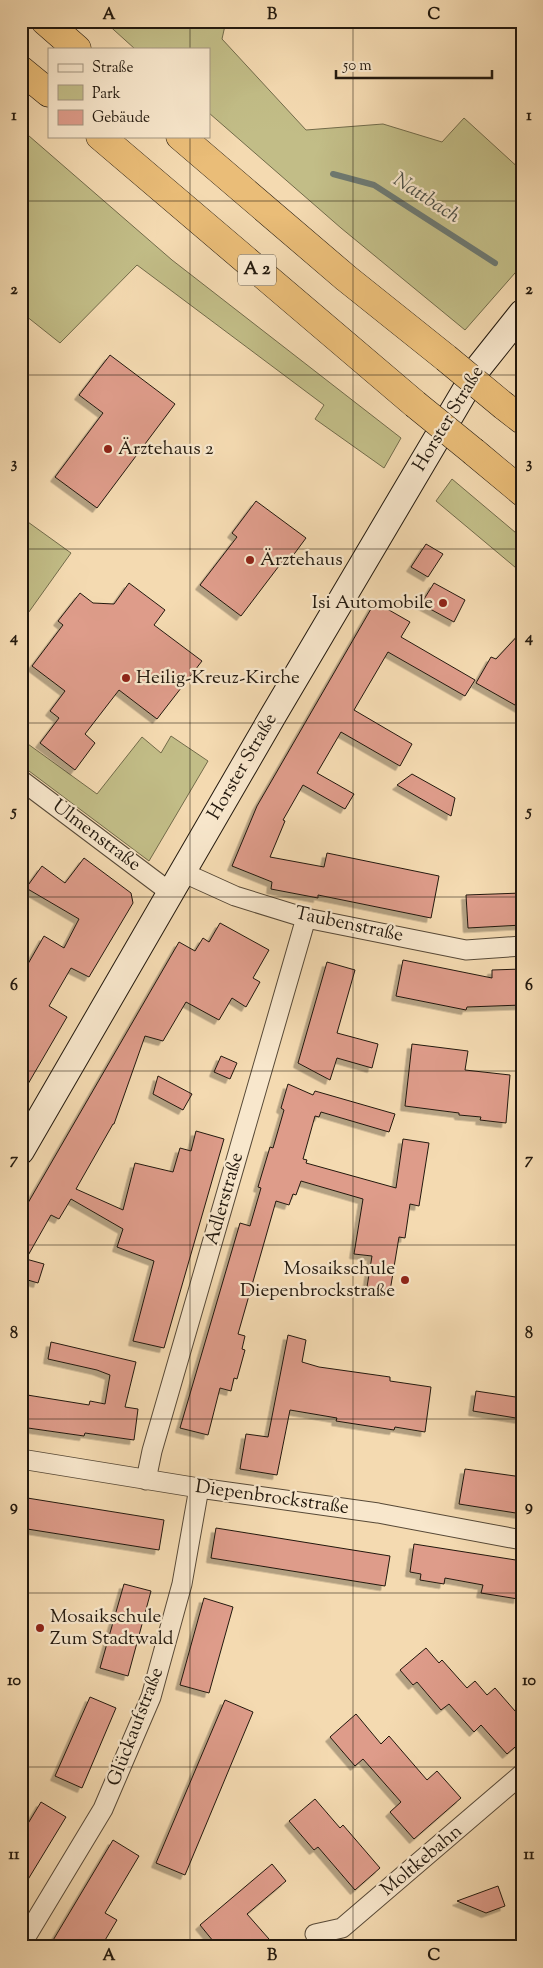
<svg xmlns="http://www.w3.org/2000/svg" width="543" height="1968" viewBox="0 0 543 1968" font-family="'Sorts Mill Goudy',serif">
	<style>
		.green { fill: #c2bd87; stroke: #726b4a }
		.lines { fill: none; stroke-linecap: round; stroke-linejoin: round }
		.stream { stroke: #6d7972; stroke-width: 6 }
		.building { fill: #de9c8a; stroke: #23190e; filter: url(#shadow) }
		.street-casing { stroke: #574937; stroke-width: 21 }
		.secondary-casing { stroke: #23190e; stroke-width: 28 }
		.highway-casing { stroke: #23190e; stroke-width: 29 }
		.street { stroke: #f8e7cc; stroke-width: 19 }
		.secondary { stroke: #f8e7cc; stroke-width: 26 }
		.highway { stroke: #eabd78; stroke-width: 28 }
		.highway-bridge-casing { stroke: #23190e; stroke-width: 29; stroke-linecap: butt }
		.highway-bridge { stroke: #eabd78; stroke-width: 28 }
		.grid { fill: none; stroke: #23190e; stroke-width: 1; stroke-opacity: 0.55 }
		.poi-dot { fill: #8f2418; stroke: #f8e7cc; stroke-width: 2 }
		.labels { text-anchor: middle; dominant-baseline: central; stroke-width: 4.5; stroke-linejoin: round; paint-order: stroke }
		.shield { fill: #f8e7cc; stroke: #635747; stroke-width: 1 }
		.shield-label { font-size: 18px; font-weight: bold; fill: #23190e }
		.street-label { font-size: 19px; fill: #23190e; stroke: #f8e7cc }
		.poi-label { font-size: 19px; fill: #23190e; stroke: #f8e7cc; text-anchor: start }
		.water-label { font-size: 20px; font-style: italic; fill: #4e5148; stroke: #f8e7cc }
		.neatline { fill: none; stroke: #23190e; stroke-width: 2 }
		.grid-label { font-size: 16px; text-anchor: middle; font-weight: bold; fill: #23190e }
	</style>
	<defs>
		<filter id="shadow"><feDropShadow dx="-4.5" dy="4.5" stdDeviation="0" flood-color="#0004"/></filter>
	</defs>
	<rect width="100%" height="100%" fill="#f4dab1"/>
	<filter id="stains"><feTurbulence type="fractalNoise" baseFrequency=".004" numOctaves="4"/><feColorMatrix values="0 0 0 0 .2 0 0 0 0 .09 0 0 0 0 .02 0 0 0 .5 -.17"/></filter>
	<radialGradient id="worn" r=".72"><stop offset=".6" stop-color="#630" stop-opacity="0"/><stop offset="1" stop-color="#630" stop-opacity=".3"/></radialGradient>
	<path class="green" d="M104,21H226L222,39L306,130L383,124L442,142L464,118L522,171V265L465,330L341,228L209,113V49H135Z
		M21,129L172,260L401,438L384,468L315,419L324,405L137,265L60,343L21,312Z
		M452,479L522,538V573L436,501Z
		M21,517L71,553L21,623Z
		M171,736L208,761L149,861L21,765V739L97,794L142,737L161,753Z"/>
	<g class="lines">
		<path class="stream" d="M333,174L374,185L495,263"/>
	</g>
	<path class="building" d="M110,355L175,404L97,508L55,477L103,413L79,395Z
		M256,501L306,538L289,561L285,558L241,616L200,585L237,537L232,533Z
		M426,544L443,554L428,577L411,567Z
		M129,583L165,610L154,625L202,661L157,719L119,690L85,734L95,743L75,770L40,743L59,718L50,711L65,691L32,666L63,625L58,621L80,593L93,603L114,604Z
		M434,583L465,600L454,622L421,604Z
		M375,602L410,622L401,637L475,680L465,696L388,652L354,710L412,744L400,766L341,732L317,773L354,794L345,809L303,785L283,820L285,821L270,857L324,867L327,853L439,876L431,918L318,895V898L271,889L272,882L232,866L257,806Z
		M522,631V709L476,683L491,657L496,659Z
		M412,774L455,798L451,816L397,785Z
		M84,858L131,893L133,903L89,977L71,968L49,1006L67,1017L21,1096V976L44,936L64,948L79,919L26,888L42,866L65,883Z
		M522,893V925L468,928L466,895Z
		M220,923L269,950L253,978L260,982L246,1007L232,998L219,1020L186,1002L163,1041L145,1036L114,1124H113L76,1189L123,1210L135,1163L173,1172L180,1148L191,1151L196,1131L224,1139L164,1348L133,1341L154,1261L117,1247L123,1229L71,1199L59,1219L51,1215L26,1259L44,1264L38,1283L21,1278V1215L179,942L195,951L203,938L209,942Z
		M403,960L492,978V970L522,969V1005L467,1007L466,1010L396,996Z
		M327,962L355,970L337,1033L378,1044L372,1068L337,1058L330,1080L298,1063Z
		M412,1044L468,1051L465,1070L510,1075L506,1123L480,1120L481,1117L459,1115V1113L405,1106Z
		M221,1056L237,1063L230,1079L214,1072Z
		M158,1076L192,1094L183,1110L153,1094Z
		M288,1084L313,1095L315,1091L395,1114L389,1132L321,1112L319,1117L315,1116L303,1159L307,1160L306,1163L396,1188L403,1139L429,1143L419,1206L410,1204L405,1238L399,1237L390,1291L367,1287L372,1256L354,1254L363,1199L301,1181L296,1195L293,1194L289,1205L276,1201L238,1334L245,1336L242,1349L245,1350L237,1379L234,1378L231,1391L220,1388L208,1435L180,1428L240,1223L250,1226L261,1188L258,1187L270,1147L273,1148L284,1110L281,1108Z
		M288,1335L306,1340L302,1362L319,1367L390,1377V1381L431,1387L425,1432L395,1427L394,1430L336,1421L337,1418L290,1410L277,1475L240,1469L246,1434L268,1437Z
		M51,1342L136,1362L125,1407L138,1409L134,1440L85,1433L84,1436L21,1427V1394L89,1405L90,1401L105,1404L110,1375L97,1370L48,1359Z
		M476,1391L522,1398V1419L473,1411Z
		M465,1469L522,1477V1514L459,1504Z
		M21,1497L164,1520L159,1550L21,1528Z
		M216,1528L390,1556L385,1586L211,1558Z
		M414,1544L522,1561L518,1599L481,1593L483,1585L445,1578L444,1584L420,1580L421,1574L410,1572Z
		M124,1584L151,1591L128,1676L100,1668Z
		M204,1598L233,1607L209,1693L180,1685Z
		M426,1648L439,1663L442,1660L467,1688L475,1681L487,1695L495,1688L522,1719V1741L507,1754L481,1725L474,1732L449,1704L441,1710L417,1682L413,1685L400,1670Z
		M90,1697L116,1708L82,1788L55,1776Z
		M225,1700L253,1712L185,1875L156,1863Z
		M356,1714L381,1744L389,1736L427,1780L437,1771L461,1798L414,1839L390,1812L401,1802L363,1759L355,1766L330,1737Z
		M315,1799L340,1828L343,1825L380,1868L355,1890L318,1847L314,1850L289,1821Z
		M41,1802L66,1817L21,1891V1835Z
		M113,1840L139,1856L105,1913L117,1920L101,1947H49Z
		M272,1864L286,1881L247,1914L276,1947H218L200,1925Z
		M498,1886L505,1906L486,1913L457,1901Z"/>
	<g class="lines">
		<defs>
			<path id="street" d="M21,780L171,893
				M182,872L235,896L306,918L466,950L522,946
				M21,1459L199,1488L378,1513L522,1540
				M146,1480L152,1451L306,918
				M315,1934L342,1928L522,1774
				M21,1945L103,1809L151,1697L182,1584L199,1488"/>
			<path id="secondary" d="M21,1151L274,714L479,367L522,313"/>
			<path id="highway" d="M45,21L77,49
				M21,70L49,93
				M100,136L415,404
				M180,136L346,278L446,358
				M504,406L522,420
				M474,452L522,492"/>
		</defs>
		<use href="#street" class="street-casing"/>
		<use href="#secondary" class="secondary-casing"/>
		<use href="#highway" class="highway-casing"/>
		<use href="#street" class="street"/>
		<use href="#secondary" class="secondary"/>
		<use href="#highway" class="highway"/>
		<defs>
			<path id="highway-bridge" d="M446,358L504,406
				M415,404L474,452"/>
		</defs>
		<use href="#highway-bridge" class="highway-bridge-casing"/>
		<use href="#highway-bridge" class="highway-bridge"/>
	</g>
	<path class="grid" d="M190,21V49M353,21V1947M190,136V1947M21,201H522M21,375H522M21,549H522M21,723H522M21,897H522M21,1071H522M21,1245H522M21,1419H522M21,1593H522M21,1767H522"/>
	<g class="poi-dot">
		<circle cx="108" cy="449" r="5"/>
		<circle cx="250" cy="560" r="5"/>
		<circle cx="443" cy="603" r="5"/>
		<circle cx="126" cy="678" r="5"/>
		<circle cx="405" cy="1280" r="5"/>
		<circle cx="40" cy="1628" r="5"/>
	</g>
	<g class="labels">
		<rect class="shield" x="238" y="254.5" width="38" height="31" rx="4"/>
		<g class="shield-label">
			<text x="257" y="270">A 2</text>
		</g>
		<g class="street-label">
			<text transform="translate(449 419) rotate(-59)">Horster Straße</text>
			<text transform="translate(243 767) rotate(-60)">Horster Straße</text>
			<text transform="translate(96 836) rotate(37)">Ulmenstraße</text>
			<text transform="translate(349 925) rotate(12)">Taubenstraße</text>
			<text transform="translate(225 1199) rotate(-74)">Adlerstraße</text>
			<text transform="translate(272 1498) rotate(8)">Diepenbrockstraße</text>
			<text transform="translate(136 1727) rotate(-69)">Glückaufstraße</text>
			<text transform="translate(422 1861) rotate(-40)">Moltkebahn</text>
		</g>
		<g class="poi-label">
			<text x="118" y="449">Ärztehaus 2</text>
			<text x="260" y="560">Ärztehaus</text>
			<text x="433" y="603" text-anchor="end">Isi Automobile</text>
			<text x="136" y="678">Heilig-Kreuz-Kirche</text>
			<text x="395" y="1269" text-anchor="end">Mosaikschule<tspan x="395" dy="22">Diepenbrockstraße</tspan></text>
			<text x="50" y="1617">Mosaikschule<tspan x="50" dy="22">Zum Stadtwald</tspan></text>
		</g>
		<g class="water-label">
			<text transform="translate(426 199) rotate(33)">Nattbach</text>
		</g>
	</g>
	<rect width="543" height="1968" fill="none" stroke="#f4dab1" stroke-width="55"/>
	<rect x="48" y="48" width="162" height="90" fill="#f8e7cc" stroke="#a39580"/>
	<rect x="58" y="64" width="25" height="8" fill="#f8e7cc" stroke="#a39580"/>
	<text x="92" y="72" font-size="15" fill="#23190e">Straße</text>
	<rect x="58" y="85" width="25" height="15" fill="#c2bd87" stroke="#a39580"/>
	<text x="92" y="98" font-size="15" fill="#23190e">Park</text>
	<rect x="58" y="110" width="25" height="15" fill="#de9c8a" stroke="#a39580"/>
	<text x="92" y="122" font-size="15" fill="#23190e">Gebäude</text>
	<path d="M336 70v8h156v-8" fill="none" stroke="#23190e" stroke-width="2.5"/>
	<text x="343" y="70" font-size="15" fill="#23190e" stroke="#f8e7cc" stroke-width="4" paint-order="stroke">50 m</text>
	<rect x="28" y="28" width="488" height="1912" class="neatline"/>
	<g class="grid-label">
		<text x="109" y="19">A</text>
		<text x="272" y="19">B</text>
		<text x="434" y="19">C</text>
		<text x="14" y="120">1</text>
		<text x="529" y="120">1</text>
		<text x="14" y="294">2</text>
		<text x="529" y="294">2</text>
		<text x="14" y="468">3</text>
		<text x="529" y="468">3</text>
		<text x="14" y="642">4</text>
		<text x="529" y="642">4</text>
		<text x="14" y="816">5</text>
		<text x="529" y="816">5</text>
		<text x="14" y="990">6</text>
		<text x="529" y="990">6</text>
		<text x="14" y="1164">7</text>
		<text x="529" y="1164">7</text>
		<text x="14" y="1338">8</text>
		<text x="529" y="1338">8</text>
		<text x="14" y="1511">9</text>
		<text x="529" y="1511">9</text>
		<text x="14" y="1685">10</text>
		<text x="529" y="1685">10</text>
		<text x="14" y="1859">11</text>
		<text x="529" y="1859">11</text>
		<text x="109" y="1960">A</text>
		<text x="272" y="1960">B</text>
		<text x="434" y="1960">C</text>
	</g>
	<rect width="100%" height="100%" filter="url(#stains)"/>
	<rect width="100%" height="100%" fill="url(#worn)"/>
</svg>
